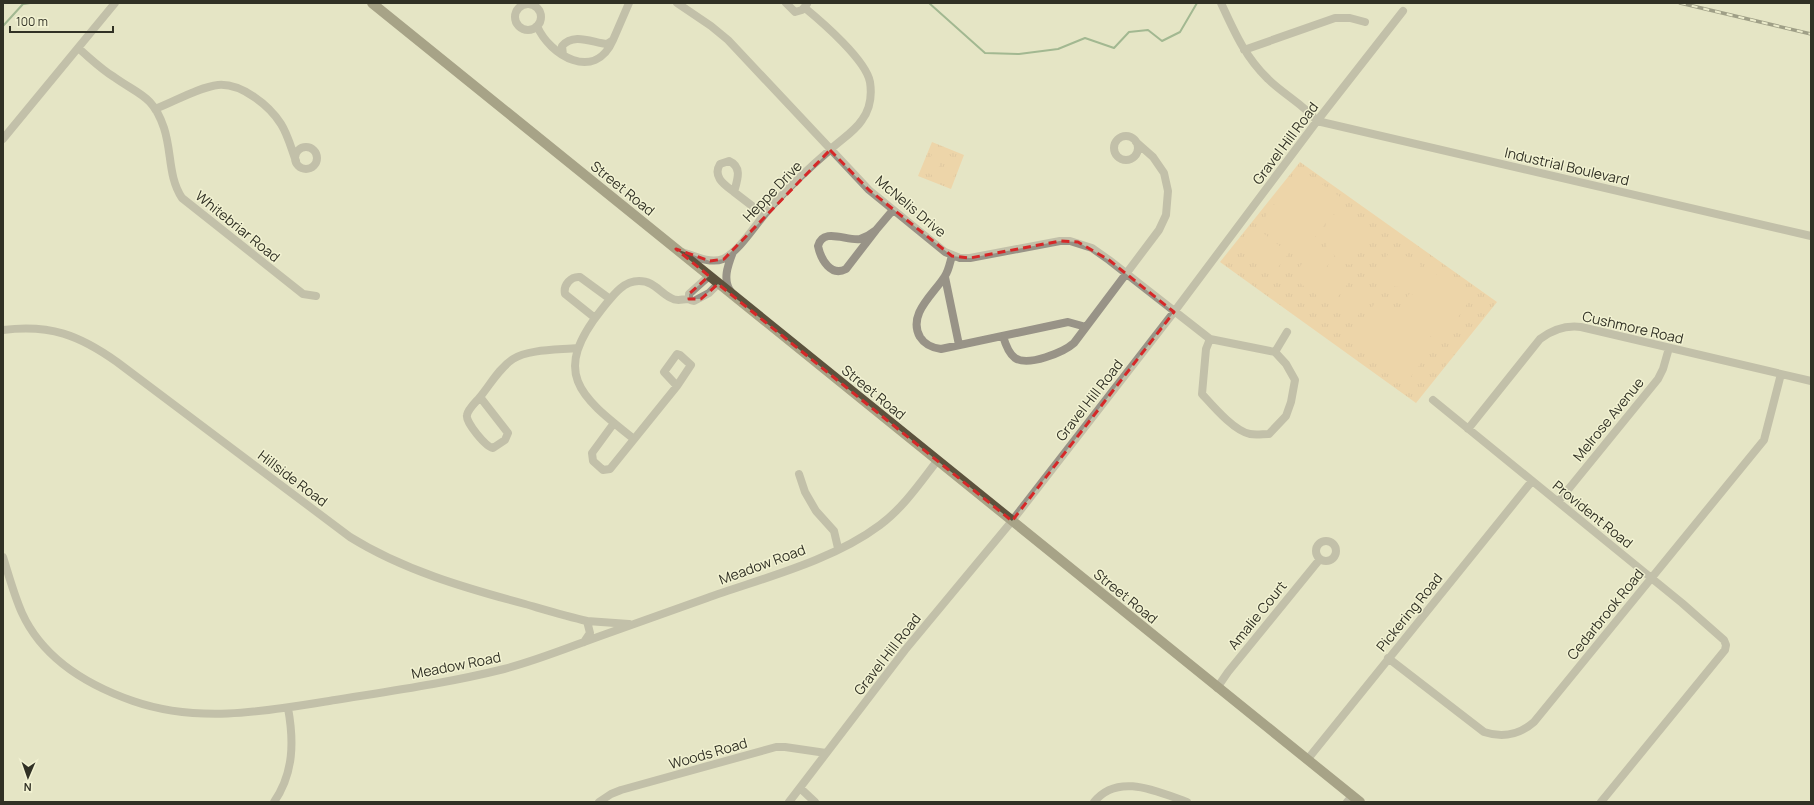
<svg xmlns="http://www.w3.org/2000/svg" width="1814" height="805" viewBox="0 0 1814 805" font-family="Manrope,sans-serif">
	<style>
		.grass { fill: url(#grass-tufts) }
		.pitch { fill: #f7c088 }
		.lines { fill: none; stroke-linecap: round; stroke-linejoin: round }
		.stream { stroke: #508053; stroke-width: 2 }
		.minor { stroke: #989387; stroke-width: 8 }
		.primary { stroke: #5c523d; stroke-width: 10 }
		.rail-casing { stroke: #4b4b3c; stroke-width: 3.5 }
		.rail { stroke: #f2f2d2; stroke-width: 2; stroke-dasharray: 6; stroke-linecap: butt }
		.marked { fill: none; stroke: #d62828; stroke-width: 3; stroke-dasharray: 8 5; stroke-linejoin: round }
		.labels { text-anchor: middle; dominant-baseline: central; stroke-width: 3; stroke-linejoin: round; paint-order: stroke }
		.street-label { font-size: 14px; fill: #313125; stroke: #f2f2d2 }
	</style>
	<defs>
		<pattern id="grass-tufts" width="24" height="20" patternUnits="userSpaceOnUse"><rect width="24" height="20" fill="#f7c088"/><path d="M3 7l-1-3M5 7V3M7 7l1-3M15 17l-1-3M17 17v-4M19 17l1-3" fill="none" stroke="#d4a575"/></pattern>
	</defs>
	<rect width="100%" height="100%" fill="#e5e5c5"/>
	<path class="grass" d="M932,142L964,155L951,189L918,176Z
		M1300,162L1497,302L1416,403L1220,262Z"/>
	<path class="pitch" d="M934,149L944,154L935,176L925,172Z
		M950,156L960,160L951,182L941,178Z
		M1300,169L1343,199L1329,219L1342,208L1373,233L1350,265L1340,262L1326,246L1325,227L1328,220L1300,257L1258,227Z
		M1259,230L1289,253L1276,270L1246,248Z
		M1314,248L1331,261L1309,290L1292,277Z
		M1393,248L1421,265C1419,268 1419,274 1417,277C1407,295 1384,285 1372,275Z
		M1336,264L1353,277L1331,306L1314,293Z
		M1427,268L1471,298L1457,319L1413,289Z
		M1358,281L1375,294L1352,323L1335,310Z
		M1410,293L1454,322L1440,343L1396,313Z
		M1376,302L1435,344L1407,382L1348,340Z"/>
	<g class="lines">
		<path class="stream" d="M929,3L985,53L1019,54L1058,49L1085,38L1114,48L1129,32L1148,30L1162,41L1180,32L1197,3
			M3,26L23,4L30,3"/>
		<path class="minor" d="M677,3L711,26L728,40L869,190L945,252L960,258H970L1060,241H1070L1092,248L1109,260L1210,339L1275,352L1286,364L1295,380L1291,402L1286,416L1269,434C1263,434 1256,435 1250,434C1234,431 1213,406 1202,394L1206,349L1210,339
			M786,3L795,12L802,10L807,4
			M1221,3C1234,31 1245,57 1268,79C1283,94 1303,104 1317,121L1811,236
			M515 17a13 13 0 1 1 26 0a13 13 0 1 1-26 0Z
			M537,26C550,56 595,82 613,40
			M78,48C90,58 101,69 114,77C139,95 153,95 164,128C172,152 168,177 182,198L303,294L316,296
			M1244,50L1335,18H1350L1365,22
			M563,55L562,46C574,32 593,43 607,44L613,40L629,3
			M155,109C174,102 199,87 218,85C241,83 269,105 281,124C288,135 291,148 296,161
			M1114 148a12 12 0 1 1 24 0a12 12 0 1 1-24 0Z
			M3,139L115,3
			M295 158a11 11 0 1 1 22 0a11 11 0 1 1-22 0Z
			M729,161C743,167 737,181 734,192C725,185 712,177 720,164Z
			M734,192L764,215
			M876,230L846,269C831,277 821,260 818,246C823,227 846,241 860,239C866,237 871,234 876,230Z
			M876,230L893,210
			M682,252C694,256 710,264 723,259C740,251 757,222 770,208C789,187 810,167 831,149C842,139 855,131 862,120C870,109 872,95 870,82C866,60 822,22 805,8
			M952,256C950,262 949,270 945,276C934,294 907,314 920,337C925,345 933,348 941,349L1068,322L1086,327
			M945,277L959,345
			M731,292C722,280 728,265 733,252
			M689,299V294L709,276
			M595,318L565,294C563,285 571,276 580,277L610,299
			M3,330C50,324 79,335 117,362L350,537C403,570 465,588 525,604C546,610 566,616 587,621
			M1003,336C1005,343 1008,353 1015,358C1028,367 1064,352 1074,343L1159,230L1166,215L1168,191L1164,173L1153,157L1136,142
			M1275,352L1287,332
			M677,354L680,355L691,365L677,386L664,372Z
			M480,397L508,433L505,440L493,448C486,447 465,422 467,415C468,409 476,402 480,397Z
			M480,397C490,385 499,368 513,359C528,349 559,350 578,348
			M1433,400L1682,603L1724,640L1726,645L1725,650L1601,802
			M614,423L592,453L593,461L603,470L610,469L677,386
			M1468,429L1540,339C1552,330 1566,325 1581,327L1811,381
			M634,439C580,396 550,374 602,309C612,297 622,281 639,281C654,281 659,292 671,298C677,302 682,299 688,299C690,300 692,301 694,301L709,293L718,284
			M799,474L805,492L816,511L834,531L838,548
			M1558,502L1658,379L1663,369L1669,348
			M1316 551a10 10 0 1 1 20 0a10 10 0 1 1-20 0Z
			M3,557C9,576 14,595 22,613C43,659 87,685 133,701C199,724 267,711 335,700C391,691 448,683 504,669C539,660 572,646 606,634C639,622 673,610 707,598C763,578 832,561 880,525C903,508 920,483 937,461
			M584,642L590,633L587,621L629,624
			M1388,658L1484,732C1502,738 1519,735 1534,722L1764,440L1781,374
			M1217,688L1228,672L1320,559
			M1307,760L1532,481
			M800,788L815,802
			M274,802C294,773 294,741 288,708
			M599,802L611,794L621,790L776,747H785L826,753
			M789,802L905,650L1012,521L1174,312L1317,121L1403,11
			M1094,802C1118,772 1158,792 1187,802
			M1347,802L1352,796"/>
		<path class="primary" d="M372,3L1360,802"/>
		<defs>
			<path id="rail" d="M1680,3L1811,34"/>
		</defs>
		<use href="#rail" class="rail-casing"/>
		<use href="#rail" class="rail"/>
	</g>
	<path d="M0 0H1814V805H0ZM830,150L869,190L952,256L970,258L1060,241L1078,242L1109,260L1174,312L1012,521L718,284L701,299H689V294L709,276L676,249L710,261L724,259Z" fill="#e5e5c5" fill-opacity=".55" fill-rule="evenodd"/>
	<path class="marked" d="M830,150L869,190L952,256L970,258L1060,241L1078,242L1109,260L1174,312L1012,521L718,284L701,299H689V294L709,276L676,249L710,261L724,259Z"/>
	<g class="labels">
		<g class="street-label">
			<text transform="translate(1285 143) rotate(-53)">Gravel Hill Road</text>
			<text transform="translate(1567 166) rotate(13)">Industrial Boulevard</text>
			<text transform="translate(623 188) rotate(39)">Street Road</text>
			<text transform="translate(772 191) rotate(-46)">Heppe Drive</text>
			<text transform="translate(911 206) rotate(40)">McNelis Drive</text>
			<text transform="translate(238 226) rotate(39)">Whitebriar Road</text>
			<text transform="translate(1633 327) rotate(13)">Cushmore Road</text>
			<text transform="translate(874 392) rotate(39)">Street Road</text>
			<text transform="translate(1089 400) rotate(-52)">Gravel Hill Road</text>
			<text transform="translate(1608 419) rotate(-51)">Melrose Avenue</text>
			<text transform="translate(293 478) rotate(37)">Hillside Road</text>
			<text transform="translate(1593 514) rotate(39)">Provident Road</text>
			<text transform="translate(762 564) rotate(-20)">Meadow Road</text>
			<text transform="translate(1126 596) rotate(39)">Street Road</text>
			<text transform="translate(1409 612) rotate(-51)">Pickering Road</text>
			<text transform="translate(1605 614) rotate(-51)">Cedarbrook Road</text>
			<text transform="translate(1257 615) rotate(-51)">Amalie Court</text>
			<text transform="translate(887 654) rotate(-52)">Gravel Hill Road</text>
			<text transform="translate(456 665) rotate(-11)">Meadow Road</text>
			<text transform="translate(708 753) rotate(-16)">Woods Road</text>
		</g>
	</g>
	<rect width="1814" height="805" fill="none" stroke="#313125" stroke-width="8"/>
	<g transform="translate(28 777) rotate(182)" stroke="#f2f2d2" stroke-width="3" paint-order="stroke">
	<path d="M0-3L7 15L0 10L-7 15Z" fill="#313125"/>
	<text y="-6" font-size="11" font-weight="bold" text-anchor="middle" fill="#313125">N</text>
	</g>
	<path d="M10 26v6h103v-6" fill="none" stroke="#313125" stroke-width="2"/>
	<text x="16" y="26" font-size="12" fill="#313125" stroke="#f2f2d2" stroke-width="3" paint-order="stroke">100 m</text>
</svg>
